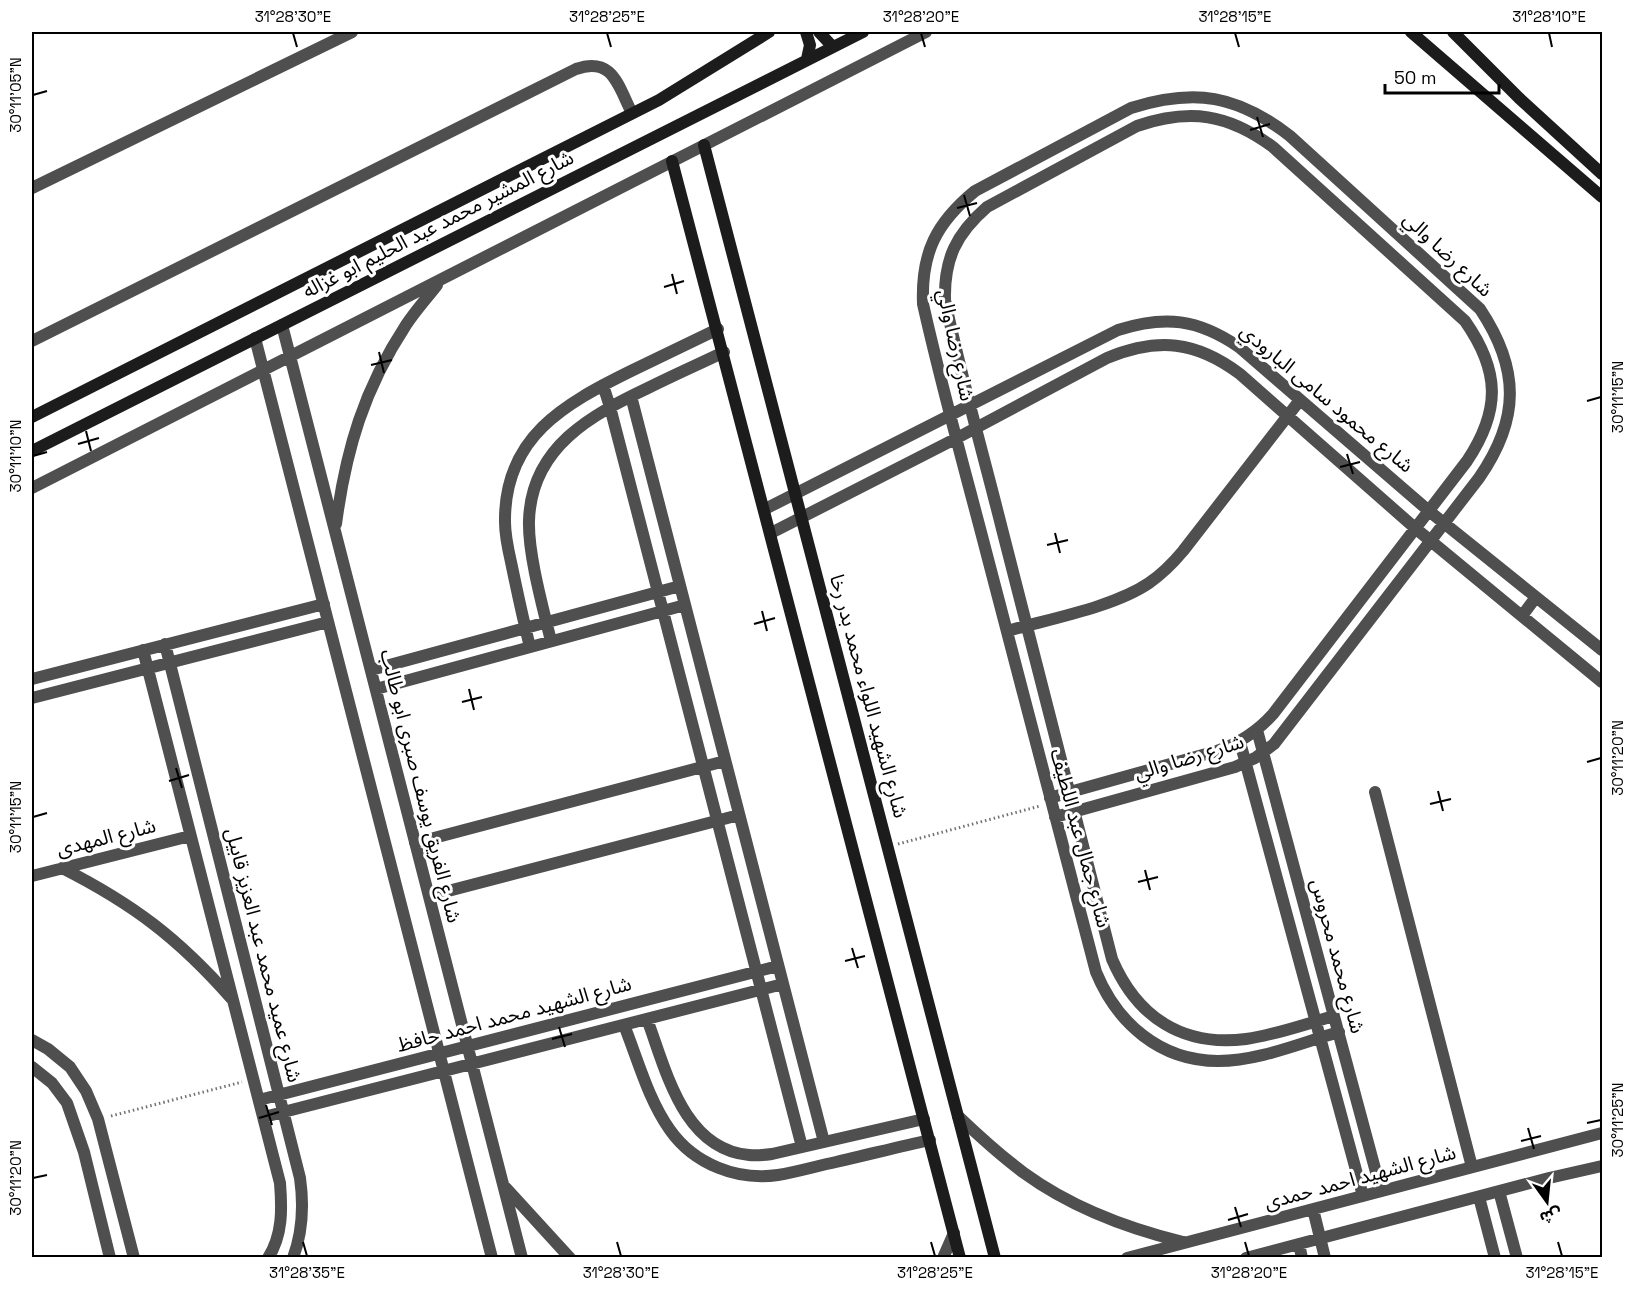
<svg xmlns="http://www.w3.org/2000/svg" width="1634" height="1289" viewBox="0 0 1634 1289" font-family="'Space Grotesk','Noto Sans Arabic',sans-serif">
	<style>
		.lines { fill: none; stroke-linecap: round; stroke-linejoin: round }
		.path { stroke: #717171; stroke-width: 3; stroke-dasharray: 1.5 3; stroke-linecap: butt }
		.street { stroke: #4f4f4f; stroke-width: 12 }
		.secondary { stroke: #1c1c1c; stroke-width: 12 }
		.ticks { fill: none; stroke: #000; stroke-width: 2 }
		.labels { text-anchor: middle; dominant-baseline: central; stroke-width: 6; stroke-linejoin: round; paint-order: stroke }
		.street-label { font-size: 20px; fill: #000; stroke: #fff }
		.neatline { fill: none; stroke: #000; stroke-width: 2 }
		.ticks-label { font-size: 15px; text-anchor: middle; fill: #000 }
	</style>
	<rect width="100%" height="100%" fill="#fff"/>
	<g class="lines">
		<path class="path" d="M898,844L1040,806
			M111,1116L242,1082"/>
		<path class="street" d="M32,188L352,32
			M282,325L522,1258
			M255,338L492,1258
			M32,341L576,69C613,56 618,86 632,113
			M603,385L610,407L802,1147
			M631,396L824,1142
			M32,488L926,32
			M765,509L1118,330C1165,315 1198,319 1239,347L1429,511L1602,650
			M336,524C346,449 364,389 406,325C415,311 427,298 437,285
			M771,533L957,438L1107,358C1158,337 1196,341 1240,374L1415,528L1602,682
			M1522,616L1536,597
			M1007,631C1049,619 1114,607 1149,583C1162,574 1173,563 1183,551L1300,400
			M551,641C543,608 528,554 529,521C531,447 591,415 650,387C674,375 699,364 724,352
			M165,644L300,1178C304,1206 303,1231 293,1258
			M530,647C523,619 517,591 511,562C508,549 505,535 505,522C504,437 564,404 631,371C660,357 689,343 718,329
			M143,650L280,1183C282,1208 283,1235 268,1258
			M371,670L680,586
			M32,679L324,604
			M376,689L685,605
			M32,698L328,622
			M1257,730L1381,1191
			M1240,742L1363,1196
			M1375,792L1472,1167
			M1050,798L1070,792L1217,751C1240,743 1257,732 1273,714L1467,461C1501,410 1500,371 1465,321L1273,147C1228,114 1190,108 1137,126L987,207C956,234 944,259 945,300C961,377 983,453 1002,529C1039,672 1075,816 1112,959C1137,1017 1182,1047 1246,1039C1275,1035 1305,1024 1334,1016
			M1055,817L1235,767L1255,758L1274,744L1479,478C1520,419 1520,369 1480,309L1290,136C1237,95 1195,88 1131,108L975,191C936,223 921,253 923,304C942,389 966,474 988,559C1024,697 1060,834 1096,972C1117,1023 1160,1061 1218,1061C1259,1061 1300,1043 1339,1032
			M415,843L725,761
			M62,868C133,904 178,938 231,998
			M32,876L190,836
			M429,896L739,815
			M647,1019C666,1070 683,1149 749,1155C756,1156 764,1155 772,1154L924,1119
			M624,1025C638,1060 648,1099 670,1130C694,1164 737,1181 778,1175C797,1172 817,1166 836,1162C867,1155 898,1147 930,1140
			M32,1040L48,1049L70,1067L86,1091L98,1119L134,1258
			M32,1067L52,1083L67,1103L84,1152L110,1258
			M259,1100L778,966
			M958,1116C979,1136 1001,1156 1024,1173C1072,1208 1126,1228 1183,1242
			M264,1117L783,984
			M506,1188L570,1258
			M1499,1191L1517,1258
			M1479,1197L1495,1258
			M1313,1209L1325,1258
			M1299,1244L1302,1258
			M943,1258L954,1233
			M1127,1258L1602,1133
			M1246,1258L1549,1178L1602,1166"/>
		<path class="secondary" d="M806,32L810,45L807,59
			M819,32L832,46
			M1411,32L1602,197
			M1453,32L1519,98L1602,174
			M704,145L995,1258
			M672,161L960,1258
			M32,417L659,100L769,32
			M32,451L863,32"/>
	</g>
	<path class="ticks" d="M293,33L297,47M607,33L611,47M921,33L925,47M1235,33L1239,47M1549,33L1552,47M33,95L47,91M1257,117L1263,137M1250,130L1270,124M964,195L970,216M957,208L977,203M672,274L677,294M664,287L684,281M379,352L384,373M371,365L392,360M1587,401L1601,397M86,431L91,451M78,444L99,438M1347,454L1353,474M33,456L47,452M1340,467L1360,462M1055,533L1060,553M1047,545L1068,540M762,611L767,631M754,624L775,618M469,689L474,710M462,702L482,697M1587,762L1601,758M176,768L182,788M169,781L189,775M1438,791L1443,811M1430,804L1451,799M33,817L47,813M1145,870L1150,890M1138,882L1158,877M852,948L858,968M845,961L865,956M559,1027L565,1047M552,1039L572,1034M266,1105L272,1125M259,1118L279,1112M1587,1123L1601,1120M1528,1128L1534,1149M1521,1141L1541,1136M33,1178L47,1175M1235,1207L1241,1227M1228,1220L1248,1214M303,1242L307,1256M617,1242L621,1256M931,1242L935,1256M1245,1242L1249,1256M1558,1242L1562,1256"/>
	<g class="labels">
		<g class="street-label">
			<text transform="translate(438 224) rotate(-27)">شارع المشير محمد عبد الحليم ابو غزاله</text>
			<text transform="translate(1448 254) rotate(43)">شارع رضا والي</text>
			<text transform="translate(956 345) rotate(78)">شارع رضا والي</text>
			<text transform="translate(1327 398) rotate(40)">شارع محمود سامى البارودي</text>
			<text transform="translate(869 696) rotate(75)">شارع الشهيد اللواء محمد بدر رخا</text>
			<text transform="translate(1189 757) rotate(-17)">شارع رضا والي</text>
			<text transform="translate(421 786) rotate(76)">شارع الفريق يوسف صبرى ابو طالب</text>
			<text transform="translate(106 837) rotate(-14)">شارع المهدى</text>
			<text transform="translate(1081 838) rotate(75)">شارع جمال عبد اللطيف</text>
			<text transform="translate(264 955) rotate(76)">شارع عميد محمد عبد العزيز قابيل</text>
			<text transform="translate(1338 956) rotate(75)">شارع محمد محروس</text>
			<text transform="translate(514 1014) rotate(-15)">شارع الشهيد محمد احمد حافظ</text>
			<text transform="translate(1360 1177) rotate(-15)">شارع الشهيد احمد حمدى</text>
		</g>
	</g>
	<rect width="1634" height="1289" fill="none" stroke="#ffffff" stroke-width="66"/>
	<g transform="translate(1547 1202) rotate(165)" stroke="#ffffff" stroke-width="4.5" paint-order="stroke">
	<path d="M0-4.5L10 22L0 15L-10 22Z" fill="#000000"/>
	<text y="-9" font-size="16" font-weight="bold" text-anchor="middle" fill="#000000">ش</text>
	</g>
	<path d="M1385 84v9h114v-9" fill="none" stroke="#000000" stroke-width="3"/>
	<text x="1394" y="84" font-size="18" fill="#000000" stroke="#ffffff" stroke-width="4.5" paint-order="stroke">50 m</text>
	<rect x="33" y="33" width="1568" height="1223" class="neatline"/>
	<g class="ticks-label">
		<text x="293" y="22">31°28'30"E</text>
		<text x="607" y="22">31°28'25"E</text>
		<text x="921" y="22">31°28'20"E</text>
		<text x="1235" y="22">31°28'15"E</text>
		<text x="1549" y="22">31°28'10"E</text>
		<text transform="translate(16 95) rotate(-90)" y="5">30°11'05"N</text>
		<text transform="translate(1618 397) rotate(-90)" y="5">30°11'15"N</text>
		<text transform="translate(16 456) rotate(-90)" y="5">30°11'10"N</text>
		<text transform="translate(1618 758) rotate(-90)" y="5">30°11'20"N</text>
		<text transform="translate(16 817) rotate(-90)" y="5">30°11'15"N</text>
		<text transform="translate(1618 1120) rotate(-90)" y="5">30°11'25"N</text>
		<text transform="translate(16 1178) rotate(-90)" y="5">30°11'20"N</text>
		<text x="307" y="1278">31°28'35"E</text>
		<text x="621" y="1278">31°28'30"E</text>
		<text x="935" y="1278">31°28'25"E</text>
		<text x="1249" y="1278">31°28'20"E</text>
		<text x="1562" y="1278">31°28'15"E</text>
	</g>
</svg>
